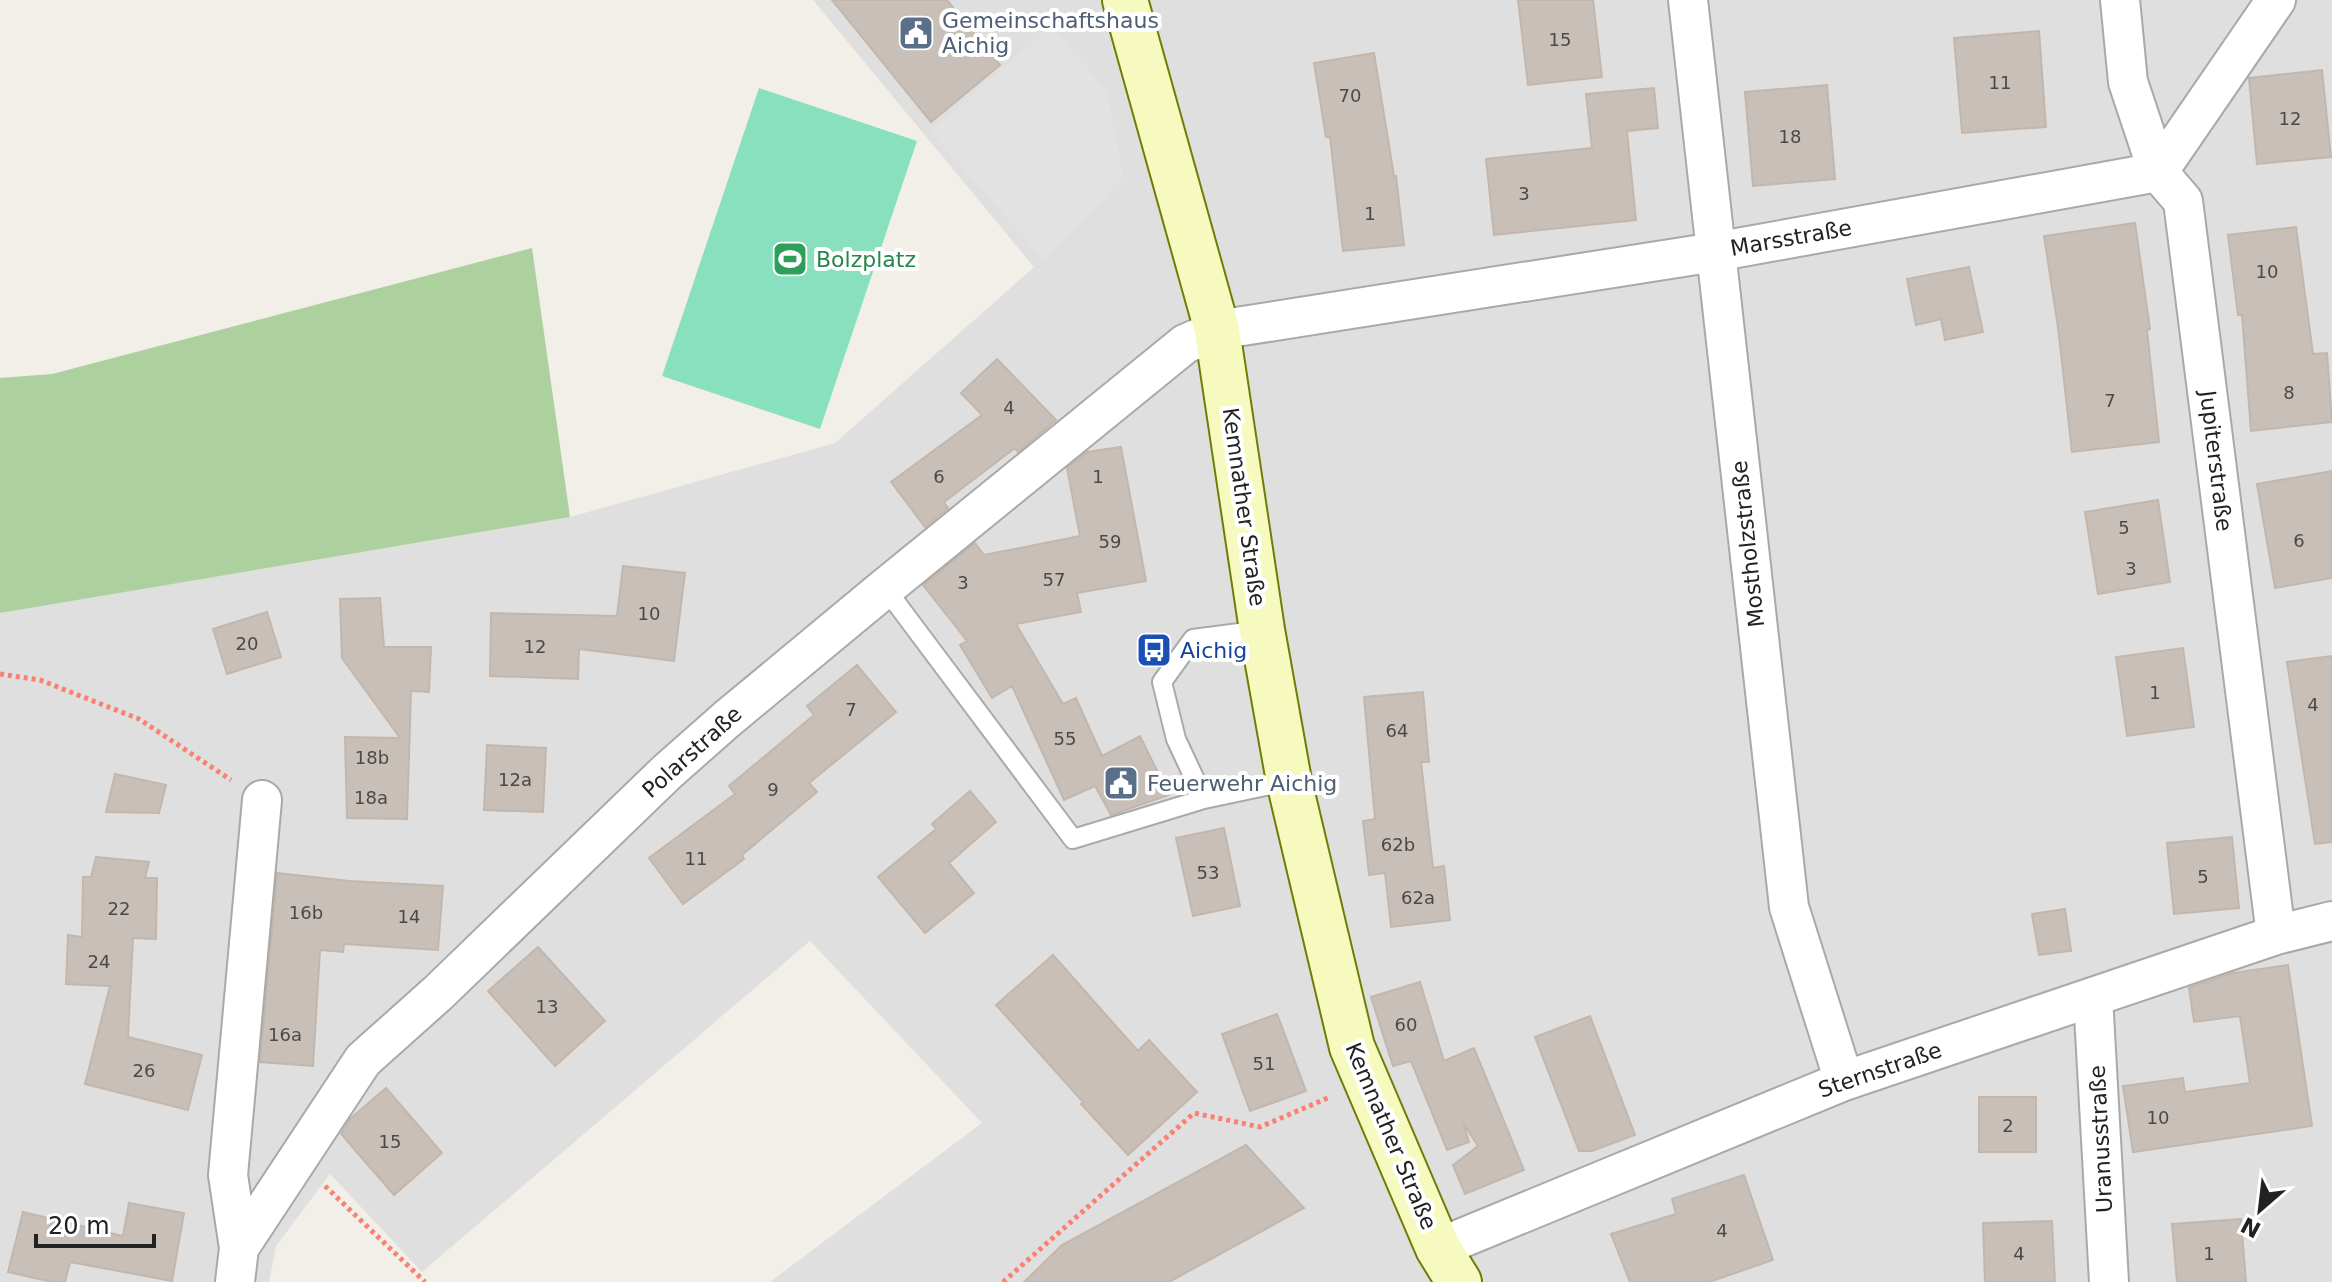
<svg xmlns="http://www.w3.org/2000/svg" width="2332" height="1282" viewBox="0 0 2332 1282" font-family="'DejaVu Sans',sans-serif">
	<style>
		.residential { fill: #e0dfdf }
		.forest { fill: #add19e }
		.pitch { fill: #88e0be }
		.parking { fill: #e2e2e2 }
		.building { fill: #c7bfb8; stroke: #c4b6ab; stroke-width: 2 }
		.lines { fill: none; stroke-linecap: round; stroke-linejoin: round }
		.lane-casing { stroke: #a9a9a9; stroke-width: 22 }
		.street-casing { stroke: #a9a9a9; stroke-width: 42 }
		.secondary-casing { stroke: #707d05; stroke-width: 48 }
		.path { stroke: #fa8072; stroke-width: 5; stroke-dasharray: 4 4; stroke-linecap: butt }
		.lane { stroke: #fff; stroke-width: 18 }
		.street { stroke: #fff; stroke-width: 38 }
		.secondary { stroke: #f7fabf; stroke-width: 44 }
		.labels { text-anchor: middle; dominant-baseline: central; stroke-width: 8; stroke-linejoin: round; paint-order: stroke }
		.number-label { font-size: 18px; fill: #4b4948 }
		.service-label { font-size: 22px; fill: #4e5e75; stroke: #fff; text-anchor: start }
		.street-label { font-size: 22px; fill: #222; stroke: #fff }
		.leisure-label { font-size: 22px; fill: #27864d; stroke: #fff; text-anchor: start }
		.transit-label { font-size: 22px; fill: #164399; stroke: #fff; text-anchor: start }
	</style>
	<rect width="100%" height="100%" fill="#f2efe9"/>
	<path class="residential" d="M813,0H2332V1282H770L982,1123L810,941L422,1272L330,1174L276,1246L269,1282H0V613L570,517L835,443L1034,267Z"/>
	<path class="forest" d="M532,248L570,517L0,613V378L52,374Z"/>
	<path class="pitch" d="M759,88L917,141L820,429L662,376Z"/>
	<path class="parking" d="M1051,27L1107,91L1123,177L1045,261L930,131Z"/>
	<path class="building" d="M832,0H947L1000,65L931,122Z
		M1518,0H1593L1602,77L1528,85Z
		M2039,31L2046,127L1962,133L1954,38Z
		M1374,53L1394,176H1396L1404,245L1343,251L1330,137H1326L1314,63Z
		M2322,70L2331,157L2257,164L2249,78Z
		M1827,85L1835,179L1753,186L1745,92Z
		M1654,88L1658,128L1627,131L1636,220L1494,235L1486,159L1592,148L1586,94Z
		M2135,223L2150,329L2147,330L2159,442L2072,452L2058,327L2044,236Z
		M2296,227L2313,354L2327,353L2332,422L2251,431L2242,315H2238L2228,235Z
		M1969,267L1983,332L1945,340L1941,319L1916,325L1907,279Z
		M997,359L1056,420L1018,452L1015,448L944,502L948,508L925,527L891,482L982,415L961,393Z
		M1121,447L1146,581L1077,593L1081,612L1016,624L1063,704L1076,698L1102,756L1140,736L1169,795L1111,815L1095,786L1064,800L1012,686L992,698L960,645L967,641L923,585L975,543L984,555L1080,536L1067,468L1087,452Z
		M2332,471V578L2275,588L2257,484Z
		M2158,500L2170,582L2098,594L2085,512Z
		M623,566L685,573L674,661L579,649L578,679L490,676L491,613L617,616Z
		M380,598L384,647H431L429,692L411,691L407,819L347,818L345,737L400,738L342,658L340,599Z
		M267,612L281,657L227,674L213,629Z
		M2183,648L2194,727L2127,736L2116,657Z
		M2332,656V842L2315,844L2287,662Z
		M857,665L896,712L809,783L817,792L742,855L744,859L683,904L649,858L735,794L729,786L814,715L807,706Z
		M1423,692L1429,762H1421L1433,868L1444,866L1450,920L1391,927L1385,873L1369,875L1363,821L1375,819L1364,697Z
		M487,745L546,748L543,812L484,810Z
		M115,774L166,785L159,813L106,812Z
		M970,791L996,822L949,863L974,893L925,933L878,877L936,829L932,824Z
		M1224,828L1240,906L1193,916L1176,838Z
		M2232,837L2239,908L2174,914L2167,843Z
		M96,857L149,862L145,878H157L156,939L133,938L128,1037L202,1055L188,1110L85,1084L110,986L66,984L68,935L82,937L83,877H91Z
		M277,873L349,881L443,886L438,950L344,944L343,952L320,950L313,1066L260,1062Z
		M2065,909L2071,951L2039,955L2032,914Z
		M538,947L605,1021L555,1066L488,991Z
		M1053,955L1138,1051L1149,1040L1197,1092L1128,1155L1081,1104L1083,1102L996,1005Z
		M2288,965L2312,1126L2133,1152L2123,1086L2183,1078L2185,1092L2250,1083L2240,1016L2194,1022L2189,988L2233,973Z
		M1420,982L1444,1061L1474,1048L1524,1170L1465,1194L1453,1165L1478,1146L1463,1123L1469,1142L1447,1150L1411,1061L1393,1066L1371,997Z
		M1277,1014L1306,1091L1250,1111L1222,1034Z
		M1590,1016L1635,1135L1592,1151H1579L1535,1037Z
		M386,1088L442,1153L394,1195L341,1134L350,1119Z
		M1979,1097H2036V1152H1979Z
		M1246,1145L1304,1208L1169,1282H1024L1062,1245Z
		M1744,1175L1773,1260L1709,1282H1630L1611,1234L1676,1214L1672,1199Z
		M129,1203L184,1213L172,1281L70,1262L65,1282H52L8,1272L23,1212L123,1236Z
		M2241,1219L2246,1282H2177L2172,1224Z
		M2052,1221L2055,1282H1985L1983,1223Z"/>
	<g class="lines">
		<defs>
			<path id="lane" d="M885,588L1073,839L1204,799
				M1262,630L1193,639L1162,682L1176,739L1204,799L1289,781"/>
			<path id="street" d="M1688,0L1789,907L1844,1081
				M2120,0L2128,82L2158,172L2183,201L2276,935
				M2093,997L2109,1282
				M239,1248L228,1175L262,800
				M1438,1248L1844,1081L2276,935L2332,921
				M235,1282L239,1248L363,1060L438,993L667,772L727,719L885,588L1185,344L1217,330L1715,252L2158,172L2276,0"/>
			<path id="secondary" d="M1125,0L1217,330L1262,630L1289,781L1352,1047L1438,1248L1459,1282"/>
		</defs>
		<use href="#lane" class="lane-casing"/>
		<use href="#street" class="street-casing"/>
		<use href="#secondary" class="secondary-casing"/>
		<path class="path" d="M0,674L40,680L139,719L231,780
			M325,1186L425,1282
			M1003,1282L1194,1113L1260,1127L1330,1097"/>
		<use href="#lane" class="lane"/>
		<use href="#street" class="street"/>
		<use href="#secondary" class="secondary"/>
	</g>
	<defs>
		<symbol id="civic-square" viewBox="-11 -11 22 22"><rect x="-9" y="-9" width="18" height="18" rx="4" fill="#5c6f8a" stroke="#fff"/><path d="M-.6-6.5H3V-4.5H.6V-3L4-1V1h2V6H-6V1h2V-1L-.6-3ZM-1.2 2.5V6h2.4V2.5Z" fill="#fff"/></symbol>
		<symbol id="stadium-square" viewBox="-11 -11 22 22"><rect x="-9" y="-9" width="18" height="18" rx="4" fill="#2e9e5b" stroke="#fff"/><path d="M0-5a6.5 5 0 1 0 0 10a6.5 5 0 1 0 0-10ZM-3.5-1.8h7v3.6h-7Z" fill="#fff"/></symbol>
		<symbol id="bus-square" viewBox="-11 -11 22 22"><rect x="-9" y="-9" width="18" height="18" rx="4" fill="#1a4fb4" stroke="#fff"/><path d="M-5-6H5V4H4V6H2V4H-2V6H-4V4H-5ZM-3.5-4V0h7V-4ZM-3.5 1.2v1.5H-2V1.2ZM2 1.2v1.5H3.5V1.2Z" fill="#fff"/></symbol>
	</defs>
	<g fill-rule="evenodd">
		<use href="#civic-square" x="896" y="13" width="40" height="40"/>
		<use href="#stadium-square" x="770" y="239" width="40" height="40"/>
		<use href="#bus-square" x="1134" y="630" width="40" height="40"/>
		<use href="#civic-square" x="1101" y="763" width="40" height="40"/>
	</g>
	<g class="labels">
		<g class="number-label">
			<text x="1560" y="39">15</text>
			<text x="2000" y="82">11</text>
			<text x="1350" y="95">70</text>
			<text x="2290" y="118">12</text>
			<text x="1790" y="136">18</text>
			<text x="1524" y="193">3</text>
			<text x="1370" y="213">1</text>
			<text x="2267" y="271">10</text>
			<text x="2289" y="392">8</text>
			<text x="2110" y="400">7</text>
			<text x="1009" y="407">4</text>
			<text x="939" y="476">6</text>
			<text x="1098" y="476">1</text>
			<text x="2124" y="527">5</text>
			<text x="2299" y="540">6</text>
			<text x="1110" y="541">59</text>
			<text x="2131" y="568">3</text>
			<text x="1054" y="579">57</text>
			<text x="963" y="582">3</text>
			<text x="649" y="613">10</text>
			<text x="247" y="643">20</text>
			<text x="535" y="646">12</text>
			<text x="2155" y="692">1</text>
			<text x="2313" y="704">4</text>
			<text x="851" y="709">7</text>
			<text x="1397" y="730">64</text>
			<text x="1065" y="738">55</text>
			<text x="372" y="757">18b</text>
			<text x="515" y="779">12a</text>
			<text x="773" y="789">9</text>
			<text x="371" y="797">18a</text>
			<text x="1398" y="844">62b</text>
			<text x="696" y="858">11</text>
			<text x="1208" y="872">53</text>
			<text x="2203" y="876">5</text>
			<text x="1418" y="897">62a</text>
			<text x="119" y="908">22</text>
			<text x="306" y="912">16b</text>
			<text x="409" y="916">14</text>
			<text x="99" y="961">24</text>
			<text x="547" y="1006">13</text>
			<text x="1406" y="1024">60</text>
			<text x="285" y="1034">16a</text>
			<text x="1264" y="1063">51</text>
			<text x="144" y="1070">26</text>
			<text x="2158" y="1117">10</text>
			<text x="2008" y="1125">2</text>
			<text x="390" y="1141">15</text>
			<text x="1722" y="1230">4</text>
			<text x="2019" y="1253">4</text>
			<text x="2209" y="1253">1</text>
		</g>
		<g class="service-label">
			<text x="942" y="20">Gemeinschaftshaus<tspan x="942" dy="25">Aichig</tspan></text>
			<text x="1147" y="783">Feuerwehr Aichig</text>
		</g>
		<g class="street-label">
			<text transform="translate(1791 238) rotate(-10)">Marsstraße</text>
			<text transform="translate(2216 461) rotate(83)">Jupiterstraße</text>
			<text transform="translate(1244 507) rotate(82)">Kemnather Straße</text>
			<text transform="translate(1748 544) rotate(-96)">Mostholzstraße</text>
			<text transform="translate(692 752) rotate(-42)">Polarstraße</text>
			<text transform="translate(1880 1070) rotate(-19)">Sternstraße</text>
			<text transform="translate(1391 1136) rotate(67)">Kemnather Straße</text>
			<text transform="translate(2101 1139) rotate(-93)">Uranusstraße</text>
		</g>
		<g class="leisure-label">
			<text x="816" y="259">Bolzplatz</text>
		</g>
		<g class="transit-label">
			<text x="1180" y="650">Aichig</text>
		</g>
	</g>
	<g transform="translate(2260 1210) rotate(208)" stroke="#ffffff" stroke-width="6" paint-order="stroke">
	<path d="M0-6L14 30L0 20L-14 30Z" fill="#222222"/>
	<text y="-12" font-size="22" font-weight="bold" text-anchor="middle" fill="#222222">N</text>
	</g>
	<path d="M36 1234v12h118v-12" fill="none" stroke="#222222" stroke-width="4"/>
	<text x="48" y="1234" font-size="24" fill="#222222" stroke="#ffffff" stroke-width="6" paint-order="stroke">20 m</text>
</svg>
